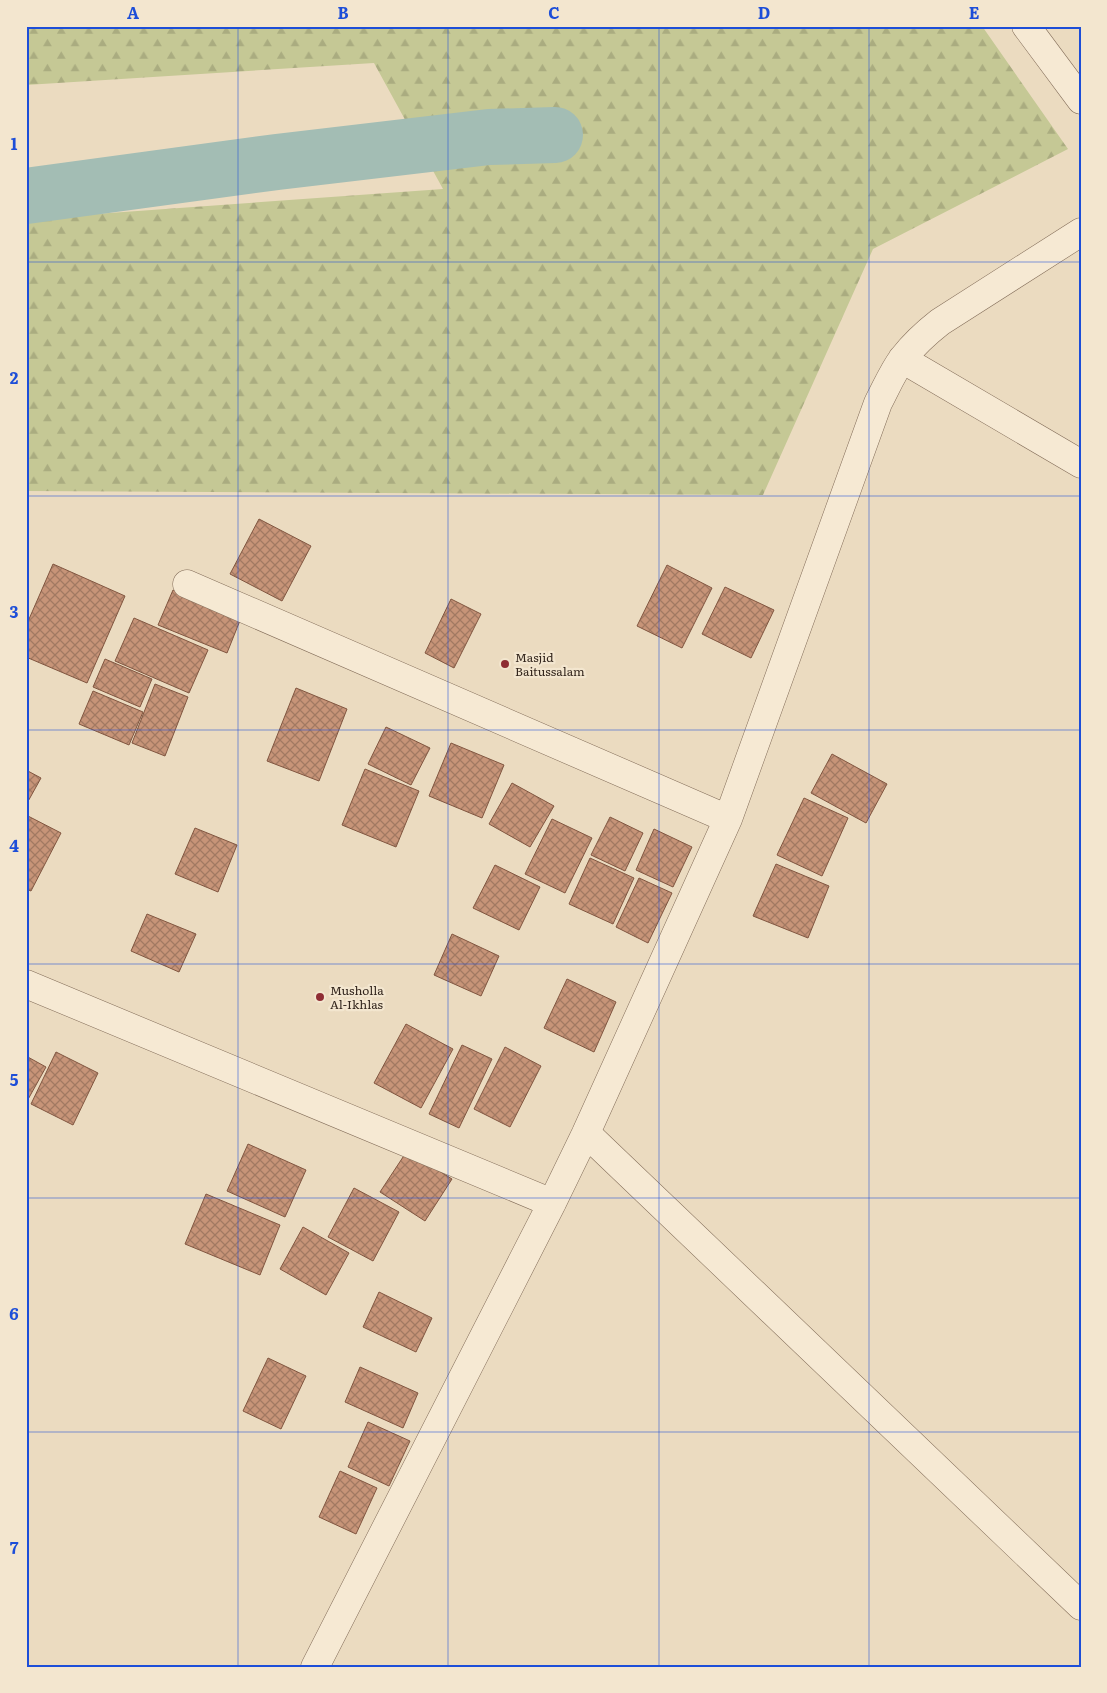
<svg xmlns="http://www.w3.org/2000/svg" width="1107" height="1693" viewBox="0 0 1107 1693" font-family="Literata,serif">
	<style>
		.forest { fill: url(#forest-firs) }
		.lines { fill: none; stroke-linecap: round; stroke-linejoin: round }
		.river { stroke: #a3bdb4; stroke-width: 56 }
		.building { fill: url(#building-cross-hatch); stroke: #815640 }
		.street-casing { stroke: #836d59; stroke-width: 29 }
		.street { stroke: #f6e9d3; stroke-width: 28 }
		.grid { fill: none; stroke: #1d4ed8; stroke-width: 1; stroke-opacity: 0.55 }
		.poi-dot { fill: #8f2d34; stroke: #f3e6cf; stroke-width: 2 }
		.labels { text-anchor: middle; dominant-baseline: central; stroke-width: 4.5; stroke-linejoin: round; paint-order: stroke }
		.poi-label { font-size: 12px; fill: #33261d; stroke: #f3e6cf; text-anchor: start }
		.neatline { fill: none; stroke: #1d4ed8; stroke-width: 2 }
		.grid-label { font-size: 16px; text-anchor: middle; font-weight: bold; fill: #1d4ed8 }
	</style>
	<defs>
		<pattern id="forest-firs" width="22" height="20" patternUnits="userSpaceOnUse" patternTransform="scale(1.25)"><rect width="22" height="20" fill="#c5c895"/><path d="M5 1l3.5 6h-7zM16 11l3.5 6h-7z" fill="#aaac80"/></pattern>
		<pattern id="building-cross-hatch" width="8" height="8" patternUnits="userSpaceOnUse" patternTransform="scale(1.25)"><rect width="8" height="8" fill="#c79478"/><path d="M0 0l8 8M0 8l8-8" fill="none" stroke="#a27962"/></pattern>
	</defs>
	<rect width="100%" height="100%" fill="#ebdbc0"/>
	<path class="forest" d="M26,26H982L1068,149L873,249L763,495L26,491V219L443,189L374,63L26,85Z"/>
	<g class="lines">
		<path class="river" d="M26,196L277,162L489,137L555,135"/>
	</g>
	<path class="building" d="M259,519L311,546L282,601L230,574Z
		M53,564L125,596L87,683L26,657V626Z
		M667,565L712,588L682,648L637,626Z
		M725,587L774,610L751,658L702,634Z
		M173,590L241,618L227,653L158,625Z
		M451,599L481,614L454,668L425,653Z
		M134,618L208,650L189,693L115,661Z
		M105,659L152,679L140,707L93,687Z
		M155,684L188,697L165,756L132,743Z
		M296,688L347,709L319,781L267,761Z
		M93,691L143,712L129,745L79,724Z
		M386,727L430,748L411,785L368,764Z
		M451,743L504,765L482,818L429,796Z
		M832,754L887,784L866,823L811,793Z
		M365,769L419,791L396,847L342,825Z
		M26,770L41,778L26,805Z
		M512,783L554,806L530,847L489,824Z
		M804,798L848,818L822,876L777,855Z
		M26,815L61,833L31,891L26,889Z
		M610,817L643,833L625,871L591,855Z
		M552,819L592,838L565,893L525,874Z
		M195,828L237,845L218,892L175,874Z
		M654,829L692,847L673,887L636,870Z
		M590,858L634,878L613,924L569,904Z
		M776,864L829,886L808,938L753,916Z
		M495,865L540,887L519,930L473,908Z
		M639,878L672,893L648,943L616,927Z
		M147,914L196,934L179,972L131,951Z
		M452,934L499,956L481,996L434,975Z
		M567,979L616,1002L594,1052L544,1028Z
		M406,1024L453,1049L421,1108L374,1083Z
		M462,1045L492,1059L459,1128L429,1114Z
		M505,1047L541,1066L510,1127L474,1109Z
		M56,1052L98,1073L73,1125L31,1104Z
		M26,1056L46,1067L26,1103Z
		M248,1144L306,1170L285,1217L227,1191Z
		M407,1151L452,1179L425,1221L380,1192Z
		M354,1188L399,1212L373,1261L328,1237Z
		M206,1194L280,1225L260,1275L185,1244Z
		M303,1227L349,1253L326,1295L280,1269Z
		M379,1292L432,1318L416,1352L363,1327Z
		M268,1358L306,1376L281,1429L243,1411Z
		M360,1367L418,1393L403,1428L345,1402Z
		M368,1422L410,1441L389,1486L348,1467Z
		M340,1471L377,1488L356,1534L319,1517Z"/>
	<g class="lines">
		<defs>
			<path id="street" d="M1026,26L1081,100
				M902,359L1081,464
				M187,584L728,819
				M26,984L552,1203
				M586,1133L1081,1606
				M315,1667L552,1203L586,1133L728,819L878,403C886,388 893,371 903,358C914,344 926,333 940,322L1081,232"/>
		</defs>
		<use href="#street" class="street-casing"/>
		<use href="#street" class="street"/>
	</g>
	<path class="grid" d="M238,26V1667M448,26V1667M659,26V1667M869,26V1667M26,262H1081M26,496H1081M26,730H1081M26,964H1081M26,1198H1081M26,1432H1081"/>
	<g class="poi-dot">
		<circle cx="505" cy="664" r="5"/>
		<circle cx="320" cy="997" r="5"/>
	</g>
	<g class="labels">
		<g class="poi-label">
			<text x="515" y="657">Masjid<tspan x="515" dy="14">Baitussalam</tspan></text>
			<text x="330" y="990">Musholla<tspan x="330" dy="14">Al-Ikhlas</tspan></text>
		</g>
	</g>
	<rect width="1107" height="1693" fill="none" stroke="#f3e6cf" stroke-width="55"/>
	<rect x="28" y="28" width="1052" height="1638" class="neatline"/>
	<g class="grid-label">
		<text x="133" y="19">A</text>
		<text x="343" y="19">B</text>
		<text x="554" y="19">C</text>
		<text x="764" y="19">D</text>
		<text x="974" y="19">E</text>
		<text x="14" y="150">1</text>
		<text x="14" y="384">2</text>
		<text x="14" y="618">3</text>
		<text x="14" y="852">4</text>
		<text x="14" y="1086">5</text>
		<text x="14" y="1320">6</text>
		<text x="14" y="1554">7</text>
	</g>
</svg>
